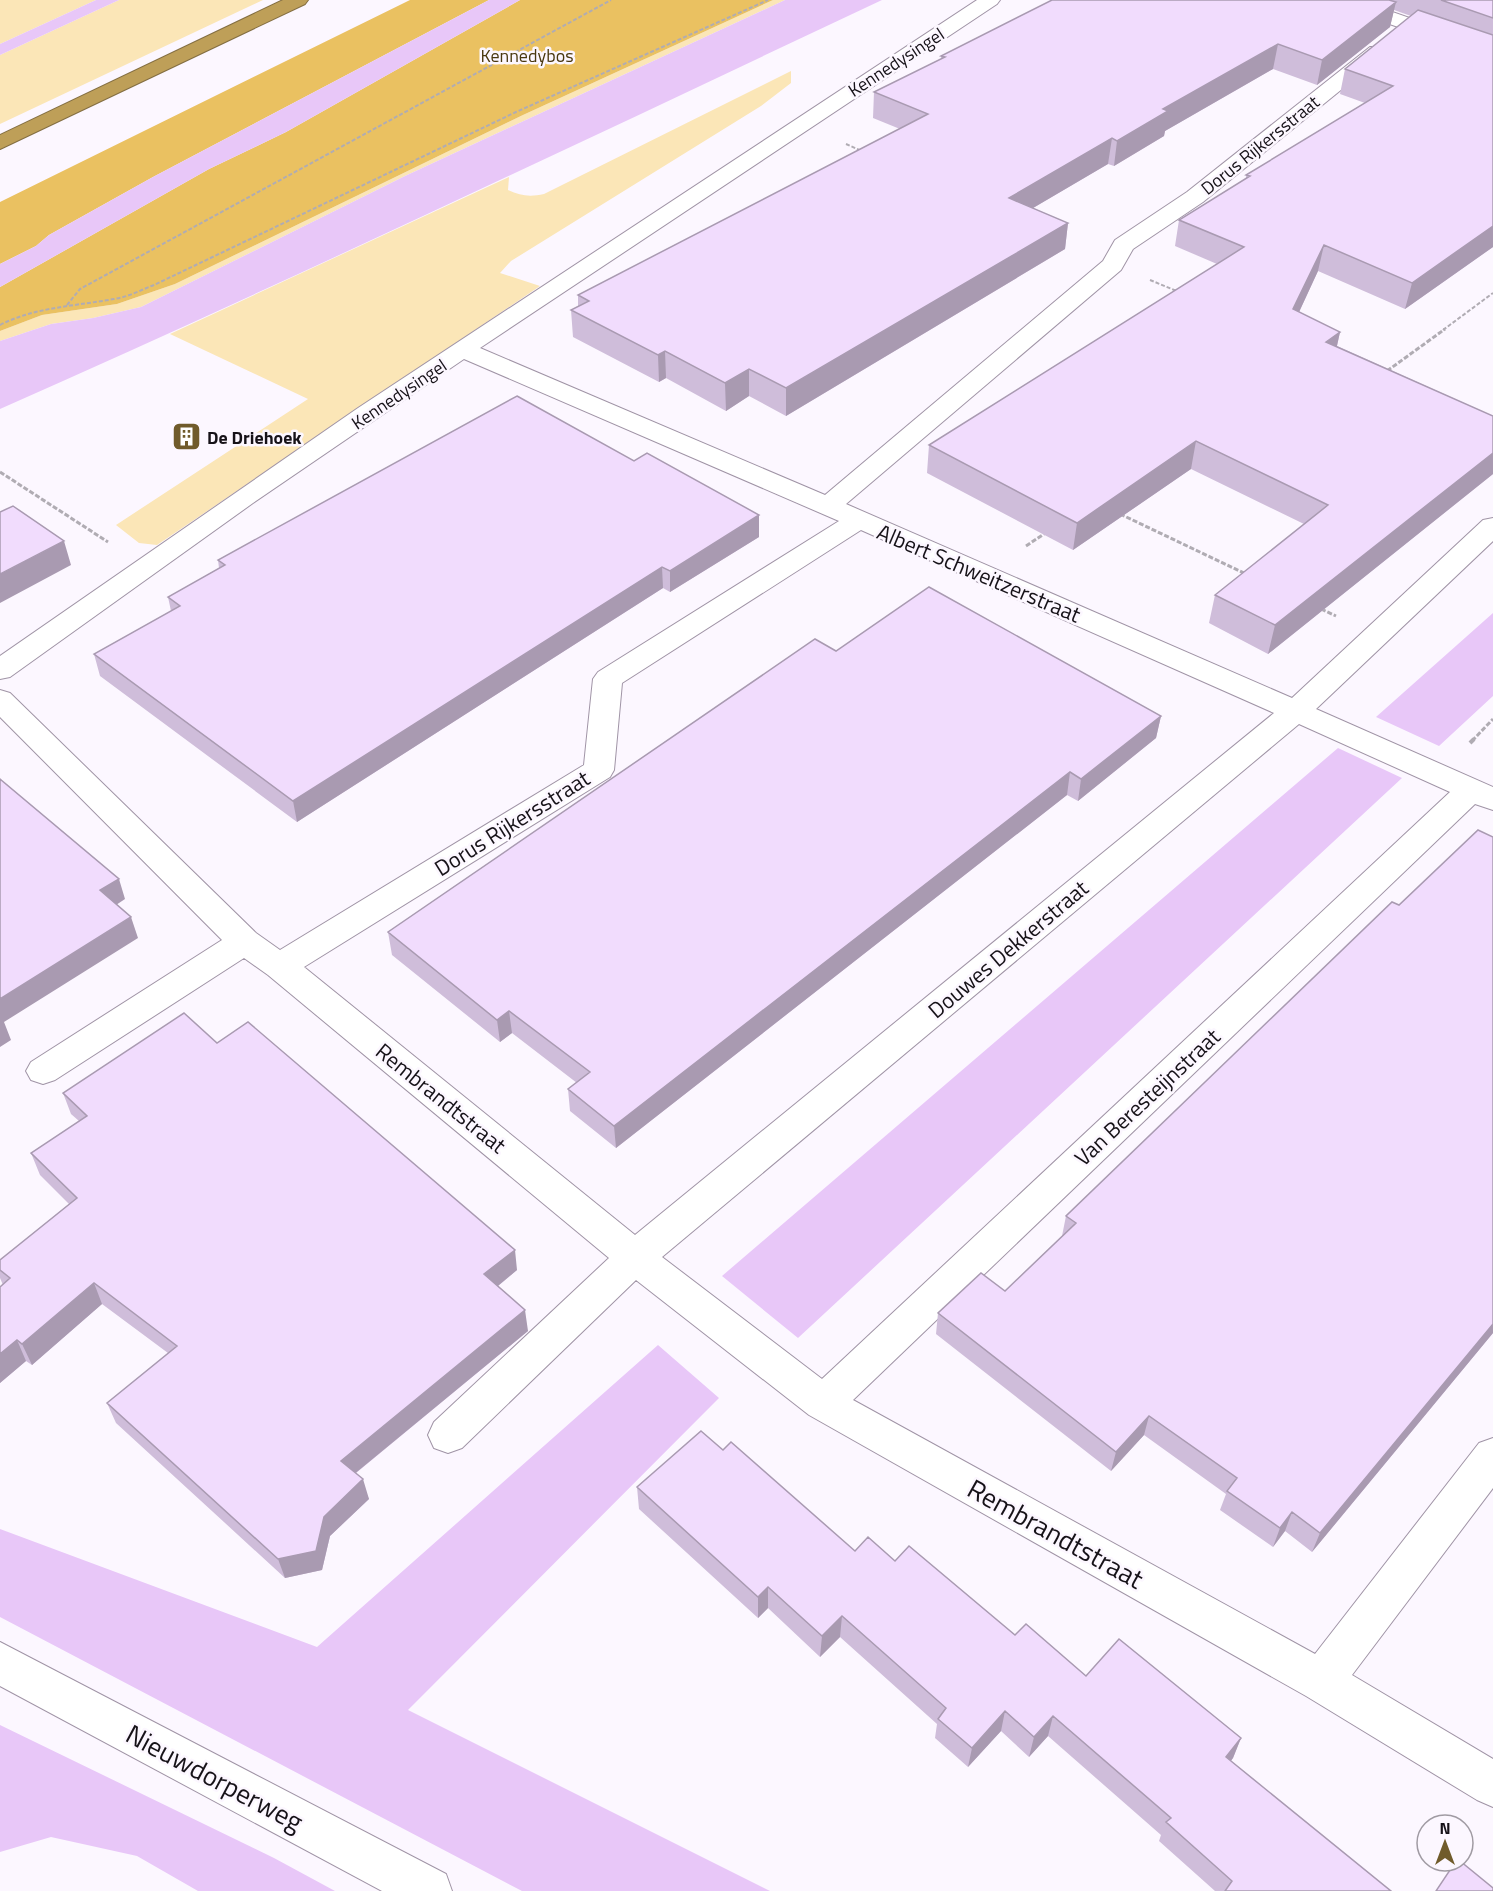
<svg xmlns="http://www.w3.org/2000/svg" width="1493" height="1891" viewBox="0 0 1493 1891" font-family="'Titillium Web',sans-serif">
	<style>
		.green { fill: #fbe6b7 }
		.forest { fill: #eac161 }
		.water { fill: #e8c7f8 }
		.lines { fill: none; stroke-linecap: round; stroke-linejoin: round }
		.minor-casing { stroke: #a094a6; stroke-width: 2 }
		.highway-casing { stroke: #836e42; stroke-width: 2 }
		.path-far2 { stroke: #b0acb3; stroke-width: 2; stroke-dasharray: 4 2; stroke-linecap: butt }
		.path-far1 { stroke: #b0acb3; stroke-width: 3; stroke-dasharray: 5 2; stroke-linecap: butt }
		.path { stroke: #b0acb3; stroke-width: 4; stroke-dasharray: 6 3; stroke-linecap: butt }
		.minor { fill: #fff; fill-rule: evenodd }
		.highway { fill: #be9f58; fill-rule: evenodd }
		.wall { fill: #cfbdda }
		.shaded-wall { fill: #a99ab1 }
		.building { fill: #f1dcfd; stroke: #a99ab1; stroke-width: 1.5 }
		.labels { text-anchor: middle; dominant-baseline: central; stroke-width: 5; stroke-linejoin: round; paint-order: stroke }
		.far-park-label { font-size: 18px; fill: #49380f; stroke: #fcf7ff }
		.far-street-label { font-size: 18px; fill: #161218; stroke: #fcf7ff }
		.far-poi-label { font-size: 18px; font-weight: bold; fill: #161218; stroke: #fcf7ff; text-anchor: start }
		.street-label { font-size: 22px; fill: #161218; stroke: #fcf7ff }
		.near-street-label { font-size: 27px; fill: #161218; stroke: #fcf7ff }
	</style>
	<rect width="100%" height="100%" fill="#fcf7ff"/>
	<path class="green" d="M0,0H96L0,44Z
		M119,0H263L0,124V55Z
		M773,0H785L405,176L141,307L93,318L51,324L0,341V331L42,315L117,304L175,284L523,115Z
		M791,71V83L761,106L511,261L500,273L540,286L157,545L139,543L116,525L308,399L170,334L509,177L508,190C521,196 530,197 544,194Z"/>
	<path class="forest" d="M410,0H489L153,177L49,235L36,246L0,264V202Z
		M520,0H773L523,115L175,284L117,304L42,315L0,331V287L209,169L286,132Z"/>
	<path class="water" d="M96,0H119L0,55V44Z
		M489,0H520L286,132L209,169L0,287V264L36,246L49,235L153,177Z
		M785,0H882C589,138 296,278 0,409V341L51,324L93,318L141,307L405,176Z
		M1493,613V696L1439,746L1376,717Z
		M1338,748L1402,778L798,1338L722,1276Z
		M658,1345L719,1398L408,1710L770,1891H522L0,1617V1529L317,1647Z
		M0,1725L274,1858L335,1891H198L137,1856L51,1837L0,1852Z"/>
	<g class="lines">
		<defs>
			<path id="minor" d="M977,0H1000L997,4L480,348L825,495L1103,261L1115,240L1187,192L1370,47H1384L1387,51L1384,55L1203,202L1133,249L1121,270L846,504L1292,698L1483,520L1493,518V541L1316,709L1493,787V810L1475,804L853,1400L1315,1654L1479,1443L1493,1438V1488L1352,1675L1493,1759V1807L1477,1800L1306,1696L809,1415L636,1280L462,1448L448,1453L434,1448L428,1435L434,1422L609,1258L268,975L244,958L55,1080L43,1084L31,1080L26,1071L31,1062L222,940L0,717V690L10,693L256,933L280,950L584,765L593,679L598,672L839,521L464,359L253,503L10,677L0,679V656L358,408ZM861,530L1274,713L635,1235L304,967L610,777L614,770L622,683ZM1299,724L1450,792L822,1379L662,1257Z
				M1329,0H1358L1493,47V60L1332,4Z
				M0,1642L446,1874L452,1891H382L0,1686Z"/>
			<path id="highway" d="M283,0H308L305,4L0,149V135Z"/>
		</defs>
		<use href="#minor" class="minor-casing"/>
		<use href="#highway" class="highway-casing"/>
		<path class="path-far2" d="M846,144L864,152
			M1150,280L1179,292
			M67,305L80,289L611,0
			M0,325C35,307 76,306 114,299C128,297 141,290 154,285L516,112L768,0
			M1443,330L1493,293"/>
		<path class="path-far1" d="M1387,371L1445,329
			M0,472L108,542
			M1120,514L1246,574
			M1026,546L1047,532
			M1321,609L1336,616
			M1472,741L1493,719"/>
		<path class="path" d="M1470,743L1474,739"/>
		<use href="#minor" class="minor"/>
		<use href="#highway" class="highway"/>
	</g>
	<path class="wall" d="M1052,0H1493V247L1405,309L1318,271L1299,312L1340,332L1337,346L1493,416V474L1268,654L1209,623L1215,595L1304,524L1191,469L1073,550L927,473L929,445L1217,264L1175,246L1179,220L1246,179V175L1365,103L1340,94L1345,69L1411,16L1394,10L1390,27L1317,85L1273,69L1165,131L1164,136L1114,166L1108,164L1033,208L1068,223L1065,249L786,416L749,396L726,411L666,378L659,382L573,337L571,310L578,306V295L900,129L873,118L874,92L941,59V56Z
		M759,537L670,592L663,588L297,822L100,676L94,654L171,611L168,597L219,568L218,560Z
		M836,651L1161,716L1156,738L1078,801L1067,795L616,1148L570,1111L568,1089L577,1083L512,1033L500,1042L392,955L388,932Z
		M217,1043L517,1270L498,1286L528,1331L356,1473L369,1499L330,1536L322,1570L285,1578L116,1423L107,1403L168,1353L102,1304L32,1365L26,1361L0,1383V1287L3,1285L0,1278V1260L69,1204L40,1175L31,1153L79,1121L71,1114L63,1093Z
		M1066,1216L1493,1333L1312,1552L1285,1531L1273,1547L1220,1510L1226,1494L1144,1435L1111,1471L936,1334L938,1313L1005,1291L1062,1236Z
		M723,1450L855,1551L895,1561L1015,1635L1086,1676L1241,1738L1233,1758L1231,1761L1391,1891H1215L1159,1841L1161,1835L1048,1736L1029,1757L1001,1731L968,1767L935,1738L937,1724L840,1637L820,1657L768,1608L758,1618L639,1509L637,1487Z"/>
	<path class="shaded-wall" d="M1396,2L1390,27L1317,85L1322,60Z
		M1278,44L1273,69L1165,131L1164,136L1114,166L1117,141L1163,109Z
		M1112,138L1108,164L1006,224L1009,198Z
		M1068,223L1065,249L786,416V388Z
		M1493,226V247L1405,309L1412,283Z
		M1324,245L1318,271L1288,336L1293,309Z
		M1340,332L1334,359L1326,342Z
		M665,351L666,378L659,382L658,355Z
		M749,369V396L726,411L725,383Z
		M1196,441L1191,469L1073,550L1077,523Z
		M1493,453V474L1268,654L1275,625Z
		M759,515V537L670,592V571Z
		M64,541L71,565L0,603V574Z
		M662,567L663,588L297,822L293,801Z
		M1161,716L1156,738L1078,801L1081,779Z
		M1070,772L1067,795L616,1148L614,1126Z
		M119,879L125,899L107,911L100,890Z
		M131,917L138,938L4,1022L11,1040L0,1047V999Z
		M509,1011L512,1033L500,1042L497,1020Z
		M515,1250L517,1270L487,1295L484,1274Z
		M94,1283L102,1304L32,1365L22,1344Z
		M525,1310L528,1331L347,1480L341,1461Z
		M1493,1324V1333L1312,1552L1320,1533Z
		M17,1340L26,1361L0,1383V1354Z
		M1149,1416L1144,1435L1111,1471L1116,1452Z
		M363,1479L369,1499L330,1536L322,1570L285,1578L278,1559Z
		M1292,1512L1285,1531L1273,1547L1280,1528Z
		M768,1587V1608L758,1618V1597Z
		M842,1616L840,1637L820,1657L822,1636Z
		M1005,1711L1001,1731L968,1767L972,1748Z
		M1053,1716L1048,1736L1029,1757L1034,1737Z
		M1241,1738L1233,1758L1218,1777L1226,1757Z"/>
	<path class="building" d="M1052,0H1389L1396,2L1322,60L1278,44L1163,109L1168,111L1117,141L1112,138L1009,198L1068,223L786,388L749,369L725,383L665,351L658,355L571,310L589,301L578,295L928,114L874,92L945,57L941,56Z
		M1441,0H1493V18Z
		M1418,10L1493,35V226L1412,283L1324,245L1293,309L1340,332L1326,342L1493,416V453L1275,625L1215,595L1328,505L1196,441L1077,523L929,445L1244,247L1179,220L1250,176L1246,175L1393,86L1345,69Z
		M517,396L634,461L647,453L759,515L670,571L662,567L293,801L94,654L180,606L168,597L225,565L218,560Z
		M13,506L64,541L0,574V512Z
		M929,587L1161,716L1081,779L1070,772L614,1126L568,1089L590,1072L509,1011L497,1020L388,932L815,639L836,651Z
		M0,779L119,879L100,890L131,917L0,999Z
		M1478,830L1493,837V1324L1320,1533L1292,1512L1280,1528L1227,1491L1237,1478L1149,1416L1116,1452L938,1313L981,1273L1005,1291L1076,1223L1066,1216L1392,902L1399,905Z
		M184,1013L217,1043L248,1022L515,1250L484,1274L525,1310L341,1461L363,1479L324,1517L316,1551L278,1559L107,1403L177,1346L94,1283L22,1344L17,1340L0,1354V1287L10,1278L0,1270V1260L77,1198L31,1153L87,1116L63,1093Z
		M701,1431L723,1450L731,1442L855,1551L868,1537L895,1561L909,1546L1015,1635L1026,1624L1086,1676L1119,1639L1241,1738L1226,1757L1391,1891H1225L1232,1881L1166,1822L1171,1818L1053,1716L1034,1737L1005,1711L972,1748L938,1719L946,1708L842,1616L822,1636L768,1587L758,1597L637,1487Z
		M1456,1861H1460L1493,1888V1891H1436Z"/>
	<defs>
		<symbol id="building-square" viewBox="-11 -11 22 22"><rect x="-9" y="-9" width="18" height="18" rx="4" fill="#705b2b" stroke="#fcf7ff"/><path d="M-4-6H4V6H1V3H-1V6H-4ZM-2.5-4.3h1.7v1.8h-1.7ZM.8-4.3h1.7v1.8H.8ZM-2.5-1h1.7V.8h-1.7ZM.8-1h1.7V.8H.8Z" fill="#fff"/></symbol>
	</defs>
	<g fill-rule="evenodd">
		<use href="#building-square" x="170" y="420" width="33" height="33"/>
	</g>
	<g class="labels">
		<g class="far-park-label">
			<text x="527" y="55">Kennedybos</text>
		</g>
		<g class="far-street-label">
			<text transform="translate(896 62) rotate(-33)">Kennedysingel</text>
			<text transform="translate(1260 145) rotate(-39)">Dorus Rijkersstraat</text>
			<text transform="translate(399 394) rotate(-34)">Kennedysingel</text>
		</g>
		<g class="far-poi-label">
			<text x="207" y="437">De Driehoek</text>
		</g>
		<g class="street-label">
			<text transform="translate(979 573) rotate(23)">Albert Schweitzerstraat</text>
			<text transform="translate(512 823) rotate(-32)">Dorus Rijkersstraat</text>
			<text transform="translate(1008 949) rotate(-40)">Douwes Dekkerstraat</text>
			<text transform="translate(1147 1097) rotate(-43)">Van Beresteijnstraat</text>
			<text transform="translate(441 1098) rotate(39)">Rembrandtstraat</text>
		</g>
		<g class="near-street-label">
			<text transform="translate(1056 1533) rotate(29)">Rembrandtstraat</text>
			<text transform="translate(215 1777) rotate(28)">Nieuwdorperweg</text>
		</g>
	</g>
	<g transform="translate(1445 1843)"><circle r="28" fill="#fcf7ff" stroke="#a09ba3" stroke-width="1.5"/>
	<path d="M0-4.5L10 22L0 15L-10 22Z" fill="#705b2b"/>
	<text y="-9" font-size="16" font-weight="bold" text-anchor="middle" fill="#161218">N</text>
	</g>
</svg>
